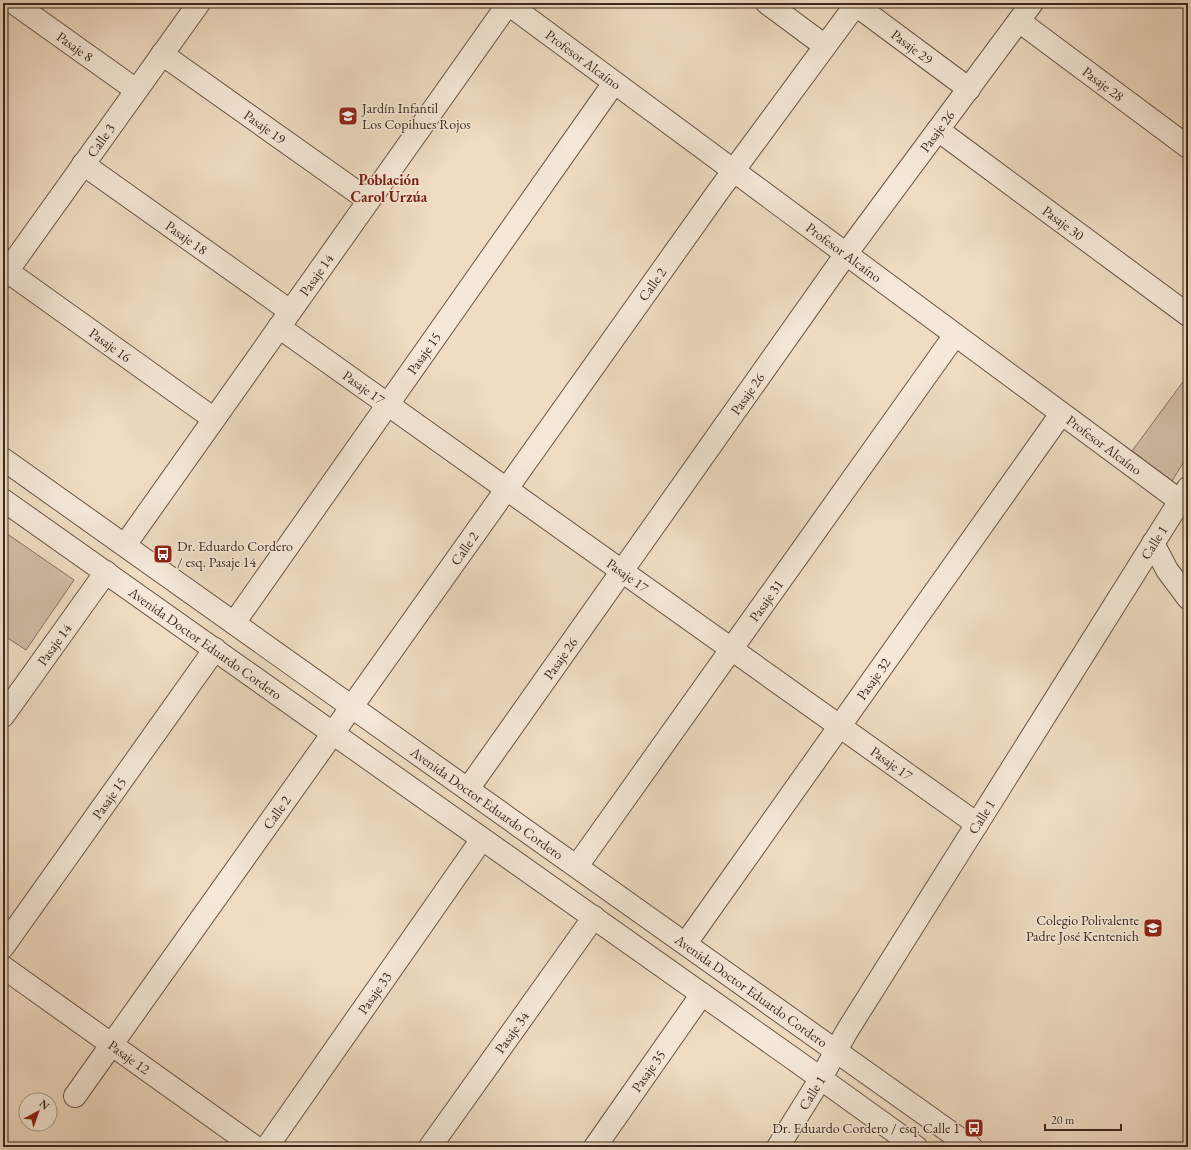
<svg xmlns="http://www.w3.org/2000/svg" width="1191" height="1150" viewBox="0 0 1191 1150" font-family="'EB Garamond',serif">
	<style>
		.green { fill: #d1bda6; stroke: #877262 }
		.lines { fill: none; stroke-linecap: round; stroke-linejoin: round }
		.minor-casing { stroke: #6a5548; stroke-width: 24 }
		.tertiary-casing { stroke: #6a5548; stroke-width: 24 }
		.minor { stroke: #f5e8d7; stroke-width: 22 }
		.tertiary { stroke: #f5e8d7; stroke-width: 22 }
		.labels { text-anchor: middle; dominant-baseline: central; stroke-width: 3; stroke-linejoin: round; paint-order: stroke }
		.street-label { font-size: 14px; fill: #3d281f; stroke: #f5e8d7 }
		.poi-label { font-size: 14px; fill: #3d281f; stroke: #f5e8d7; text-anchor: start }
		.neighbourhood-label { font-size: 15px; font-weight: bold; fill: #7a1f14; stroke: #f5e8d7 }
	</style>
	<rect width="100%" height="100%" fill="#efdcc2"/>
	<filter id="stains"><feTurbulence type="fractalNoise" baseFrequency=".005" numOctaves="4"/><feColorMatrix values="0 0 0 0 .2 0 0 0 0 .09 0 0 0 0 .02 0 0 0 .5 -.17"/></filter>
	<radialGradient id="worn" r=".72"><stop offset=".6" stop-color="#630" stop-opacity="0"/><stop offset="1" stop-color="#630" stop-opacity=".3"/></radialGradient>
	<path class="green" d="M1188,375V455L1172,481L1132,451Z
		M3,531L74,580L26,650L3,635Z"/>
	<g class="lines">
		<defs>
			<g id="minor">
				<path id="s1" d="M14,3L136,90"/>
				<path id="s2" d="M507,3L1180,501"/>
				<path d="M767,3L825,46"/>
				<path id="s3" d="M856,5L969,89"/>
				<path id="s4" d="M1019,21L1188,147"/>
				<path id="s5" d="M162,54L368,200"/>
				<path id="s6" d="M938,130L1188,315"/>
				<path id="s7" d="M83,164L290,311"/>
				<path id="s8" d="M7,271L214,419"/>
				<path id="s9" d="M3,277L199,3"/>
				<path id="s10" d="M279,327L977,824"/>
				<path d="M1153,543L1167,570L1188,598"/>
				<path id="s11" d="M125,545L508,4"/>
				<path id="s12" d="M234,623L614,83"/>
				<path id="s13" d="M3,716L106,572"/>
				<path id="s14" d="M468,789L846,254L1032,3"/>
				<path id="s15" d="M577,866L955,335"/>
				<path id="s16" d="M686,943L1061,414"/>
				<path id="s17" d="M3,947L215,649"/>
				<path id="s18" d="M3,967L255,1147"/>
				<path id="s19" d="M75,1096L717,193L857,3"/>
				<path id="s20" d="M267,1147L482,839"/>
				<path id="s21" d="M430,1147L594,917"/>
				<path id="s22" d="M595,1147L702,994"/>
				<path id="s23" d="M778,1147L821,1078L847,1031L1188,488"/>
			</g>
			<g id="tertiary">
				<path id="s24" d="M3,459L971,1147"/>
				<path id="s25" d="M3,500L795,1060L916,1147"/>
			</g>
		</defs>
		<use href="#minor" class="minor-casing"/>
		<use href="#tertiary" class="tertiary-casing"/>
		<use href="#minor" class="minor"/>
		<use href="#tertiary" class="tertiary"/>
	</g>
	<defs>
		<symbol id="school-square" viewBox="-11 -11 22 22"><rect x="-9" y="-9" width="18" height="18" rx="4" fill="#8f2418" stroke="#f5e8d7"/><path d="M0-5L7-2L0 1L-7-2ZM-4 1L0 2.5L4 1V4Q0 6-4 4Z" fill="#fff"/></symbol>
		<symbol id="bus-square" viewBox="-11 -11 22 22"><rect x="-9" y="-9" width="18" height="18" rx="4" fill="#8f2418" stroke="#f5e8d7"/><path d="M-5-6H5V4H4V6H2V4H-2V6H-4V4H-5ZM-3.5-4V0h7V-4ZM-3.5 1.2v1.5H-2V1.2ZM2 1.2v1.5H3.5V1.2Z" fill="#fff"/></symbol>
	</defs>
	<g fill-rule="evenodd">
		<use href="#school-square" x="337" y="105" width="22" height="22"/>
		<use href="#bus-square" x="152" y="543" width="22" height="22"/>
		<use href="#school-square" x="1142" y="917" width="22" height="22"/>
		<use href="#bus-square" x="963" y="1117" width="22" height="22"/>
	</g>
	<g class="labels">
		<g class="street-label">
			<text stroke="none"><textPath href="#s1" startOffset="75">Pasaje 8</textPath></text>
			<text stroke="none"><textPath href="#s3" startOffset="70">Pasaje 29</textPath></text>
			<text stroke="none"><textPath href="#s2" startOffset="95">Profesor Alcaíno</textPath></text>
			<text stroke="none"><textPath href="#s4" startOffset="105">Pasaje 28</textPath></text>
			<text stroke="none"><textPath href="#s5" startOffset="126">Pasaje 19</textPath></text>
			<text stroke="none"><textPath href="#s14" startOffset="808">Pasaje 26</textPath></text>
			<text stroke="none"><textPath href="#s9" startOffset="168">Calle 3</textPath></text>
			<text stroke="none"><textPath href="#s6" startOffset="156">Pasaje 30</textPath></text>
			<text stroke="none"><textPath href="#s7" startOffset="127">Pasaje 18</textPath></text>
			<text stroke="none"><textPath href="#s2" startOffset="419">Profesor Alcaíno</textPath></text>
			<text stroke="none"><textPath href="#s11" startOffset="331">Pasaje 14</textPath></text>
			<text stroke="none"><textPath href="#s19" startOffset="996">Calle 2</textPath></text>
			<text stroke="none"><textPath href="#s8" startOffset="127">Pasaje 16</textPath></text>
			<text stroke="none"><textPath href="#s12" startOffset="330">Pasaje 15</textPath></text>
			<text stroke="none"><textPath href="#s10" startOffset="104">Pasaje 17</textPath></text>
			<text stroke="none"><textPath href="#s14" startOffset="484">Pasaje 26</textPath></text>
			<text stroke="none"><textPath href="#s2" startOffset="743">Profesor Alcaíno</textPath></text>
			<text stroke="none"><textPath href="#s23" startOffset="712">Calle 1</textPath></text>
			<text stroke="none"><textPath href="#s19" startOffset="672">Calle 2</textPath></text>
			<text stroke="none"><textPath href="#s10" startOffset="428">Pasaje 17</textPath></text>
			<text stroke="none"><textPath href="#s15" startOffset="326">Pasaje 31</textPath></text>
			<text stroke="none"><textPath href="#s25" startOffset="248">Avenida Doctor Eduardo Cordero</textPath></text>
			<text stroke="none"><textPath href="#s13" startOffset="88">Pasaje 14</textPath></text>
			<text stroke="none"><textPath href="#s14" startOffset="160">Pasaje 26</textPath></text>
			<text stroke="none"><textPath href="#s16" startOffset="324">Pasaje 32</textPath></text>
			<text stroke="none"><textPath href="#s10" startOffset="752">Pasaje 17</textPath></text>
			<text stroke="none"><textPath href="#s17" startOffset="183">Pasaje 15</textPath></text>
			<text stroke="none"><textPath href="#s24" startOffset="594">Avenida Doctor Eduardo Cordero</textPath></text>
			<text stroke="none"><textPath href="#s19" startOffset="348">Calle 2</textPath></text>
			<text stroke="none"><textPath href="#s23" startOffset="388">Calle 1</textPath></text>
			<text stroke="none"><textPath href="#s24" startOffset="918">Avenida Doctor Eduardo Cordero</textPath></text>
			<text stroke="none"><textPath href="#s20" startOffset="188">Pasaje 33</textPath></text>
			<text stroke="none"><textPath href="#s21" startOffset="141">Pasaje 34</textPath></text>
			<text stroke="none"><textPath href="#s18" startOffset="155">Pasaje 12</textPath></text>
			<text stroke="none"><textPath href="#s22" startOffset="93">Pasaje 35</textPath></text>
			<text stroke="none"><textPath href="#s23" startOffset="64">Calle 1</textPath></text>
		</g>
		<g class="poi-label">
			<text x="362" y="108">Jardín Infantil<tspan x="362" dy="16">Los Copihues Rojos</tspan></text>
			<text x="177" y="546">Dr. Eduardo Cordero<tspan x="177" dy="16">/ esq. Pasaje 14</tspan></text>
			<text x="1139" y="920" text-anchor="end">Colegio Polivalente<tspan x="1139" dy="16">Padre José Kentenich</tspan></text>
			<text x="960" y="1128" text-anchor="end">Dr. Eduardo Cordero / esq. Calle 1</text>
		</g>
		<g class="neighbourhood-label">
			<text x="389" y="179">Población<tspan x="389" dy="17">Carol Urzúa</tspan></text>
		</g>
	</g>
	<rect width="1191" height="1150" fill="none" stroke="#efdcc2" stroke-width="16"/>
	<rect x="4" y="4" width="1183" height="1142" fill="none" stroke="#3d281f" stroke-width="2"/>
	<rect x="8" y="8" width="1175" height="1134" fill="none" stroke="#3d281f"/>
	<g transform="translate(38 1112) rotate(41)"><circle r="19" fill="#f5e8d7" stroke="#ab9b8d"/>
	<path d="M0-3L7 15L0 10L-7 15Z" fill="#8f2418"/>
	<text y="-6" font-size="11" font-weight="bold" text-anchor="middle" fill="#3d281f">N</text>
	</g>
	<path d="M1045 1124v6h76v-6" fill="none" stroke="#3d281f" stroke-width="2"/>
	<text x="1051" y="1124" font-size="12" fill="#3d281f" stroke="#f5e8d7" stroke-width="3" paint-order="stroke">20 m</text>
	<rect width="100%" height="100%" filter="url(#stains)"/>
	<rect width="100%" height="100%" fill="url(#worn)"/>
</svg>
